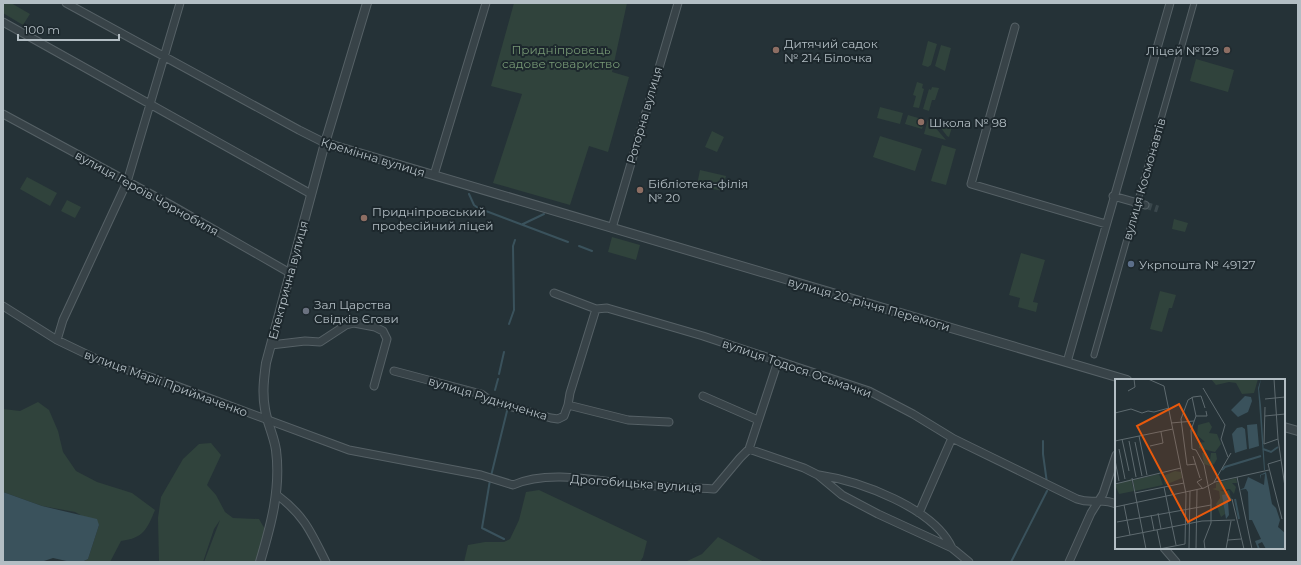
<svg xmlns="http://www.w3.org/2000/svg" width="1301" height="565" viewBox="0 0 1301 565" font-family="Montserrat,sans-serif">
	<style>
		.green { fill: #30433c }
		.water { fill: #3a525c }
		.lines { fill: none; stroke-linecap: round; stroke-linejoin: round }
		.stream { stroke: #3a525c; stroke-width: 2 }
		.minor-tunnel { stroke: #3a474c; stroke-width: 7; stroke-dasharray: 7 3.5; stroke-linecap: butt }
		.pedestrian-casing { stroke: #566166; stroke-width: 7 }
		.minor-casing { stroke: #566166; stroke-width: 9 }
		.tertiary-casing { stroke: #566166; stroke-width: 10 }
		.pedestrian { stroke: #384348; stroke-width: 5 }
		.minor { stroke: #384348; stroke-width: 7 }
		.tertiary { stroke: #384348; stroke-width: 8 }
		.education-dot { fill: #8d6e63; stroke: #1d282d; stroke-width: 1.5 }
		.service-dot { fill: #5c6f8a; stroke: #1d282d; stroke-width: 1.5 }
		.worship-dot { fill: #6b7280; stroke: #1d282d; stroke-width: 1.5 }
		.labels { text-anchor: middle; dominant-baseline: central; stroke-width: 4; stroke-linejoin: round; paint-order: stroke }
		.poi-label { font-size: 12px; fill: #b3bec4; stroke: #1d282d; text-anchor: start }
		.park-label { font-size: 12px; fill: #769774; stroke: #1d282d }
		.street-label { font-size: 12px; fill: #b3bec4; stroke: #1d282d }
		.inset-river { fill: none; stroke: #3a525c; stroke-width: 2 }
		.inset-road { fill: none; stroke: #5e6a6f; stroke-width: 1 }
		.view { fill: #e8590c; fill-opacity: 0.15; stroke: #e8590c; stroke-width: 2 }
		.inset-edge { fill: none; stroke: #b3bec4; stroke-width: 2 }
	</style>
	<rect width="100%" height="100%" fill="#253237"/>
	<path class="green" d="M3,3H11L30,14L23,25L3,13Z
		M514,3H627L612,72L629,77L608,152L589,146L570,205L493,183L522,94L491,86Z
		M928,41L937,44L931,65L928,67L922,65Z
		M941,45L951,48L945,71L935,66Z
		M1196,59L1234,70L1228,92L1190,81Z
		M917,82L923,84L922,88L924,89L919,108L913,107L916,96L913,95Z
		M932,87L939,88L935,100H932L929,111L923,109L929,89L931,90Z
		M880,107L903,113L900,124L877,118Z
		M908,115L925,120L922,129L905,124Z
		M928,119L946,140L924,134Z
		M934,119L953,124L949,137L947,136Z
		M712,131L724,137L717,152L705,147Z
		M880,136L922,149L915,171L873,157Z
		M942,145L956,149L946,185L931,181Z
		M700,170L726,176L722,191L697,185Z
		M27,177L57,193L50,206L20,189Z
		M67,200L81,207L75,218L61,211Z
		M1174,219L1188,223L1185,232L1172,229Z
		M612,237L640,245L636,260L608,252Z
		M1021,253L1045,260L1033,302L1038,303L1036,312L1018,307L1020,298L1009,295Z
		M1160,291L1176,295L1172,308H1169L1162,332L1150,329Z
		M38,402L49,410L58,431L63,452L76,471L97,482L132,493L155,510C147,529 144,538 121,541L110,562H82L88,559L99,525L75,512L42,506L3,492V409L20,411Z
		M211,443L221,455L207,485L216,495L225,512L233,518L259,519L266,531L256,562H204L220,520L214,529L203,562H159L158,518L161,497L183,459L199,444Z
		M539,490L647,541L643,557L640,562H464L468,545L485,542H504L510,539L519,520L526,492Z
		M718,537L764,562H685L702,554Z"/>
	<path class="water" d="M3,492L42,506L97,519L99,525L88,559L82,562H71L53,558L41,562H3Z"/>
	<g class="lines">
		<path class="stream" d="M469,194L474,205L478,208L568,242
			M523,224L544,214
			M579,246L592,251
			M509,324L514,310L513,246L515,240
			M499,374L504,352
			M495,390L498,379
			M1043,441V454L1047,483
			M491,476L507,411
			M490,480L482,528L504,539
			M1011,562L1047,491"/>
		<path class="minor-tunnel" d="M1145,205L1158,209"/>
		<defs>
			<path id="pedestrian" d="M1094,355L1194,3"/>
			<path id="minor" d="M66,3L299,130L325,143
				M3,22L311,194
				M1015,27L971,184L1106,224
				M3,114L171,205L290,273
				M434,175L486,3
				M1113,196L1145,205
				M612,228L678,3
				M554,293L596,309
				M3,306L57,340L105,363L166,382L349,450L481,475L513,485C547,470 593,480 628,484C657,487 686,487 714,489L740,458L749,449L804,468L818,475L842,495L878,514L952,548L969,562
				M57,340L63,320L127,182L180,3
				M271,345L305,341L320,342L346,325L354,323L375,327L383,331L387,339L374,386
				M1067,362L1170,3
				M394,371L481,394L491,401L551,418L558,419L564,416L568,405L628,420L669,422
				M703,396L758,420
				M568,405L570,393L596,309L607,308L703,336L869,391L913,414L954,439L1077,499C1094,505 1100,497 1116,504
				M749,449L778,361
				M819,475C860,481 934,508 952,548
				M277,495C304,515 311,532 326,562
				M919,513L952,438
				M1164,548L1176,562
				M1069,562L1091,513L1103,494L1116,455"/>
			<path id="tertiary" d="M325,143L1127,380
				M1284,427L1298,431
				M260,562C271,525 281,489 276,450C274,436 267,423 265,409C262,393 264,378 266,363L325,143L367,3"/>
		</defs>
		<use href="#pedestrian" class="pedestrian-casing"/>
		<use href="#minor" class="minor-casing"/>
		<use href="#tertiary" class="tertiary-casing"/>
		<use href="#pedestrian" class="pedestrian"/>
		<use href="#minor" class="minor"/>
		<use href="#tertiary" class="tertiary"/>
	</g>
	<g class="education-dot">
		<circle cx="776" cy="50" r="4"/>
		<circle cx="1227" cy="50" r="4"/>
		<circle cx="921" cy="122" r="4"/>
		<circle cx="640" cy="190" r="4"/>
		<circle cx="364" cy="218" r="4"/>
	</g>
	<circle class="service-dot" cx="1131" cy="264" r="4"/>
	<circle class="worship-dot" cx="306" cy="311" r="4"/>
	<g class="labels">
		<g class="poi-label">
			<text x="784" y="43">Дитячий садок<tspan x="784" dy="14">№ 214 Білочка</tspan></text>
			<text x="1219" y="50" text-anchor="end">Ліцей №129</text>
			<text x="929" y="122">Школа № 98</text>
			<text x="648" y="183">Бібліотека-філія<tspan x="648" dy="14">№ 20</tspan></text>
			<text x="372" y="211">Придніпровський<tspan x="372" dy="14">професійний ліцей</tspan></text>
			<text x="1139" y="264">Укрпошта № 49127</text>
			<text x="314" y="304">Зал Царства<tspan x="314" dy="14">Свідків Єгови</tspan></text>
		</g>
		<g class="park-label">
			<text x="561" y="49">Придніпровець<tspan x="561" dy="14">садове товариство</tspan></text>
		</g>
		<g class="street-label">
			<text transform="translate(644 115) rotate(-74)">Роторна вулиця</text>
			<text transform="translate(373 157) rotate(17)">Кремінна вулиця</text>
			<text transform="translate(1144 179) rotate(-74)">вулиця Космонавтів</text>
			<text transform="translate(147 193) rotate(29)">вулиця Героїв Чорнобиля</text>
			<text transform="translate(288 280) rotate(-75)">Електрична вулиця</text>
			<text transform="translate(869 304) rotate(16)">вулиця 20-річчя Перемоги</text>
			<text transform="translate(797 368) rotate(19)">вулиця Тодося Осьмачки</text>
			<text transform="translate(166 383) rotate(20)">вулиця Марії Приймаченко</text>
			<text transform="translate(488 398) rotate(17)">вулиця Рудниченка</text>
			<text transform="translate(636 483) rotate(4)">Дрогобицька вулиця</text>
		</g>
	</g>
	<g transform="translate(1115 379)">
		<rect width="170" height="170" fill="#253237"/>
		<path d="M92,0H143L139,14L127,15L121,4L114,3L101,6L96,0ZM94,43L97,48L94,54L102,55L106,65L100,73L84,69V64L90,63L82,56L83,46ZM87,74H91L95,81L96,74H101L102,80L99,85L95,87L89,85ZM60,92L66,93L67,99L50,106L48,97ZM44,95L48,106L20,112L18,101ZM121,99L122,104H117L121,108L119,115L115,110L105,111L110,113L114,111L116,119L108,116L110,135L106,138L101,125L105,119L104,112L97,110L101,109V104ZM16,100L19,112L4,115L0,106Z" fill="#30433c"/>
		<path d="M146,0L144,10L146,26L150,91H149L143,9ZM130,17L136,18L137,22L133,33L123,38L116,31ZM142,45L144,67L134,70L132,46ZM122,49L127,48L130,50L132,70L120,74L117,55ZM151,93L157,125L161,129L165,141L163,148L170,154V170H151L147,163L143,165L145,170H143L140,162L146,160L137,141H134L133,113L131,110L124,111L129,109L133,98L149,106L150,95L146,96V100L145,96ZM111,115L117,120L113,123L114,136L111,140L107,116Z" fill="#3a525c"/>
		<path class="inset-river" d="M148,70L156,73L163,68M107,91L110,88L146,77M120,120L124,140"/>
		<path class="inset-road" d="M33,0L49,7L71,115L70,165L44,170M159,0L163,60L170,108M88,9L110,46L106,60L113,78M13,12L20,8L19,0M77,18L81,37L76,51L77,70L81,71L89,86L96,121V144L89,162L90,170M150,20L170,18M150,28L149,65L163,60M0,34L16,30L27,34L33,32L39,33L54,29M81,37H92L91,32M150,37L170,35M56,44L79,42M24,57L32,96M7,60L14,92M0,62L58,50M14,62L21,98M20,63L27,97M35,67L48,64L46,53M4,70L10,100M78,77L85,99M0,81L4,102M166,81L153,85L167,140M81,85L72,86L66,40L73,21L78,18L86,17L90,29M122,98L137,170M17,99L31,170M87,100L82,103L88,110M99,103L116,74M0,105L66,89M49,108L61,166M20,114L69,104M117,120L129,170M9,126L15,156M0,128L89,109L100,103L154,91M43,134L46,150M36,136L39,151M2,143L96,126M42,151L46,170M0,159L87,142L120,141M113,161L126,160M74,170L75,112M81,170L82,111M111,170L116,142"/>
		<path class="view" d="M64,25L115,121L73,143L22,47Z"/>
		<rect width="170" height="170" class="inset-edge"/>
	</g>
	<rect width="1301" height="565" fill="none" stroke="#b3bec4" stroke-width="8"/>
	<path d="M18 34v6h101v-6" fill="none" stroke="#b3bec4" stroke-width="2"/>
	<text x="24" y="34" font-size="12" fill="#b3bec4" stroke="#1d282d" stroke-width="3" paint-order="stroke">100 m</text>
</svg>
